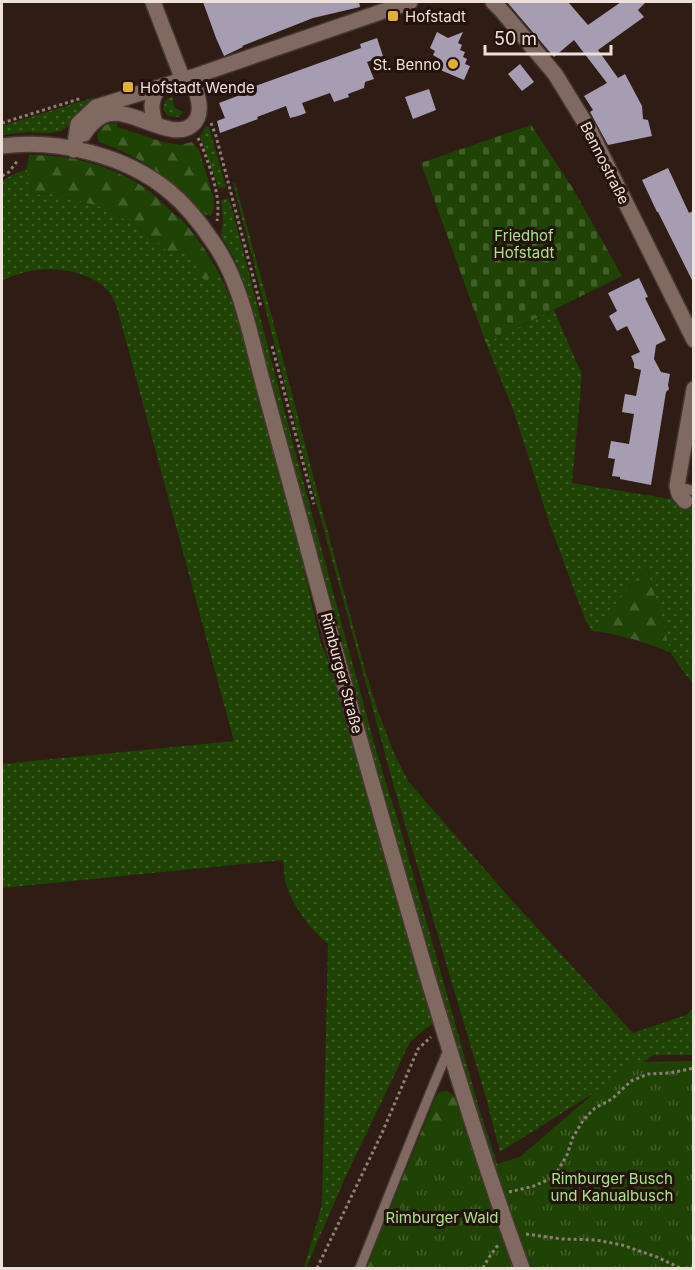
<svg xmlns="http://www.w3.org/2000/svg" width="695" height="1270" viewBox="0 0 695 1270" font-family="Inter,sans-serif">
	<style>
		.grass { fill: url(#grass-dots) }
		.forest { fill: url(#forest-firs) }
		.cemetery { fill: url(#cemetery-stones) }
		.park { fill: url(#park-tufts) }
		.building { fill: #a79db2 }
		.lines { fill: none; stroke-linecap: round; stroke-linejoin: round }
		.lane-casing { stroke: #453632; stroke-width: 12 }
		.street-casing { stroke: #453632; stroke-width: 18 }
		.path { stroke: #8e7d77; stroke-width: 3; stroke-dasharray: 3 3; stroke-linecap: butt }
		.lane { stroke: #806961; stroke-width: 9 }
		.street { stroke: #806961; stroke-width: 15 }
		.poi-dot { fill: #e0b034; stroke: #24120c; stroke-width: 2 }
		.labels { text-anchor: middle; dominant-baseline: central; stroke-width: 6; stroke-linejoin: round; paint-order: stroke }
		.poi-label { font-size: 15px; fill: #eee0db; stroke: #24120c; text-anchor: start }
		.street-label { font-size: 15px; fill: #eee0db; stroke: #24120c }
		.park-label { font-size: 15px; fill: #a6e486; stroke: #24120c }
	</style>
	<defs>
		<pattern id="grass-dots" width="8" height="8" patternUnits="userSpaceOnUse" patternTransform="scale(1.5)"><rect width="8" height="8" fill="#1f4304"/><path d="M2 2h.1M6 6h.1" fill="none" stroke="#405e28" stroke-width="1.8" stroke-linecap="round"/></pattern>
		<pattern id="forest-firs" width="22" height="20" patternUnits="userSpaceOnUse" patternTransform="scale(1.5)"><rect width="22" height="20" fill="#1f4304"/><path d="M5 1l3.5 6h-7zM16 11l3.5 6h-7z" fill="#405e28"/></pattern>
		<pattern id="cemetery-stones" width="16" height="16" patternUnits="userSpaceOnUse" patternTransform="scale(1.5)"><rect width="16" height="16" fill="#1f4304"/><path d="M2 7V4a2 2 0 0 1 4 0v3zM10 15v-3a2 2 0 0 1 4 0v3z" fill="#405e28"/></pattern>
		<pattern id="park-tufts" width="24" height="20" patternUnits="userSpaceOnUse" patternTransform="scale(1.5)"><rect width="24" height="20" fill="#1f4304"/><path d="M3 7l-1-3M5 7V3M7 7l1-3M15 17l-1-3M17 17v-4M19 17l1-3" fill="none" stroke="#405e28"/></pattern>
	</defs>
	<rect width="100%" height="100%" fill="#2e1c15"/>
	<path class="grass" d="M172,96L175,108L183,112L179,117L168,116L163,110L165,101Z
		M95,97V101L72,124L61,131L49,133L27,132L2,135V126Z
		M206,126L209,127L226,187L219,189L200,136Z
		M27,169L32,195L56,194L102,207L133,224L156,240L170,254L185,249L204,279L219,273L237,313L297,540L321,644L333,671L342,708L371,804L433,1024L425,1029L410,1042L346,1176L306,1268H304L322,1204L328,944C309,928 291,904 285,880C284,873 284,866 283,860L2,888V764L234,741L117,308C115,304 114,299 111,295C97,274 62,267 38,270C25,271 13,276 2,280V181L14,174Z
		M233,183H235L275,328L322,510L365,670L378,711L393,751L408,781L508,896L633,1033L686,1015L693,1008V1055H654L500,1152L486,1098L394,787L346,610L302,451Z
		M228,198L233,212L295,451L376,750L390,796L395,810L479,1108L508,1197L512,1220L460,1062L423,935L315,550L271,386L248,293L233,256L221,236L223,219L221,200Z
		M554,310L582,375L572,483L677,500L686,501L693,499V683L685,674L671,653L647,567L592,631L585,619L550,525L514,412L486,343Z"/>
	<path class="forest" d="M118,122L117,127L163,142L180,145L192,142L199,150L213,196L214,208L211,216L204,214C187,196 168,178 146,164C132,155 115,148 99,142L97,134C103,125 108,123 118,122Z
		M29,155C69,154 110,165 144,187C154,194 162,203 171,211C177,217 184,221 188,227C200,241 210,257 219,273L204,280L185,249L170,254L156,240L133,224L102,207L56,194L32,195L27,169Z
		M647,567L671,653C645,642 620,634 592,631Z
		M447,1091C461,1097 462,1119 465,1133L515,1268H366L436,1096L440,1092Z"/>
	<path class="cemetery" d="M531,125L572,187L622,276L486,343L421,163Z"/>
	<path class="park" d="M693,1061V1268H378L434,1124L453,1119L497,1164L520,1157L630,1062Z"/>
	<path class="building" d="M203,2H359L360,7L313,18L242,46L243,47L224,56L216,38Z
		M507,2H568L588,25L621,2H646L638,10L644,17L598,50L618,78L625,74L642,106L643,119L648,120L652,136L608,145L590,112L593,110L584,96L607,83L574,40L554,57Z
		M437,32L448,38L463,32L458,43L462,45L460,50L465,52L463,57L467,59L465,64L470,66L464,80L438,69L441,65L436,62L438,58L433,55L435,51L430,48Z
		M377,38L383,56L367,62L374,79L365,82L364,88L348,94L349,97L334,102L330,93L302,103L306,113L298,116L290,118L286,106L257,117L258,119L220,133L217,121L225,118L219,103L248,92L247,89L361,48L360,44Z
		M520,64L534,82L522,91L508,74Z
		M429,89L436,110L413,119L405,97Z
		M668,168L689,213L693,211V282L658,212H657L642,180Z
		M639,278L648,297L645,298L666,340L656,345L654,359L661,372L670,374L668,385L669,389L666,392L651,485L620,479V477L612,476L615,459L608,458L611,441L629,444L634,414L622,412L625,394L636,396L641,370L634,368V363L631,356L640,352L627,326L617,331L609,316L617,311L608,293Z"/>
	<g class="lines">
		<defs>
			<path id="lane" d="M677,486L694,491
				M360,1268C389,1195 418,1121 449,1048"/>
			<path id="street" d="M153,2L183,80
				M493,2L501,10L555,74L590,131L694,340
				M155,124C151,108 150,103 158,88
				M84,134C88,126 99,116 108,114C133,108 172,142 192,125C206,114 196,91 192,77
				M2,146C58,139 126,155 170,192C187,206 201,224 213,242C239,278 249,329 260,372C277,434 293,496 310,557C347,696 386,834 426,972C456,1071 486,1171 522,1268
				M74,150L78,124L96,107L192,77L410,2
				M685,501L679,494L677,486L694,389"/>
		</defs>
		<use href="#lane" class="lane-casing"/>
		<use href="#street" class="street-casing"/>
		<path class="path" d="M2,123L82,98
			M211,123L216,136L261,307
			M198,138C206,153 218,190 218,206C218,211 218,216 217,221
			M2,176L9,172L18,160
			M272,346L314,504
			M509,1192L534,1186L554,1177L567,1155L573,1137L584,1119L595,1108L612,1099L631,1081L648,1074L670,1073L694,1068
			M526,1234L562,1239L596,1240L622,1245L657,1257L680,1268
			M317,1268L382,1133L418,1049L431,1037
			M483,1268L488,1259L498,1245"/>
		<use href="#lane" class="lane"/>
		<use href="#street" class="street"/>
	</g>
	<g class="poi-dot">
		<rect x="387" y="10" width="12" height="12" rx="3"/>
		<circle cx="453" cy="64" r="6"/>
		<rect x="122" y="81" width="12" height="12" rx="3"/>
	</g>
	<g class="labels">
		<g class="poi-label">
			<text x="405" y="16">Hofstadt</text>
			<text x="441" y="64" text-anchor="end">St. Benno</text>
			<text x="140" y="87">Hofstadt Wende</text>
		</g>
		<g class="street-label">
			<text transform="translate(605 163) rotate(63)">Bennostraße</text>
			<text transform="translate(342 673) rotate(75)">Rimburger Straße</text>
		</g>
		<g class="park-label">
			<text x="524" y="235">Friedhof<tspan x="524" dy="17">Hofstadt</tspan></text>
			<text x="612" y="1178">Rimburger Busch<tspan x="612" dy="17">und Kanualbusch</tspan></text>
			<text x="442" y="1217">Rimburger Wald</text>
		</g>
	</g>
	<rect width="695" height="1270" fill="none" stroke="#eee0db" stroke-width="6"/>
	<path d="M485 45v9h126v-9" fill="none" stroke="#eee0db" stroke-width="3"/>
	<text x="494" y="45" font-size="18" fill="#eee0db" stroke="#24120c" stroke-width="4.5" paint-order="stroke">50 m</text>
</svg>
